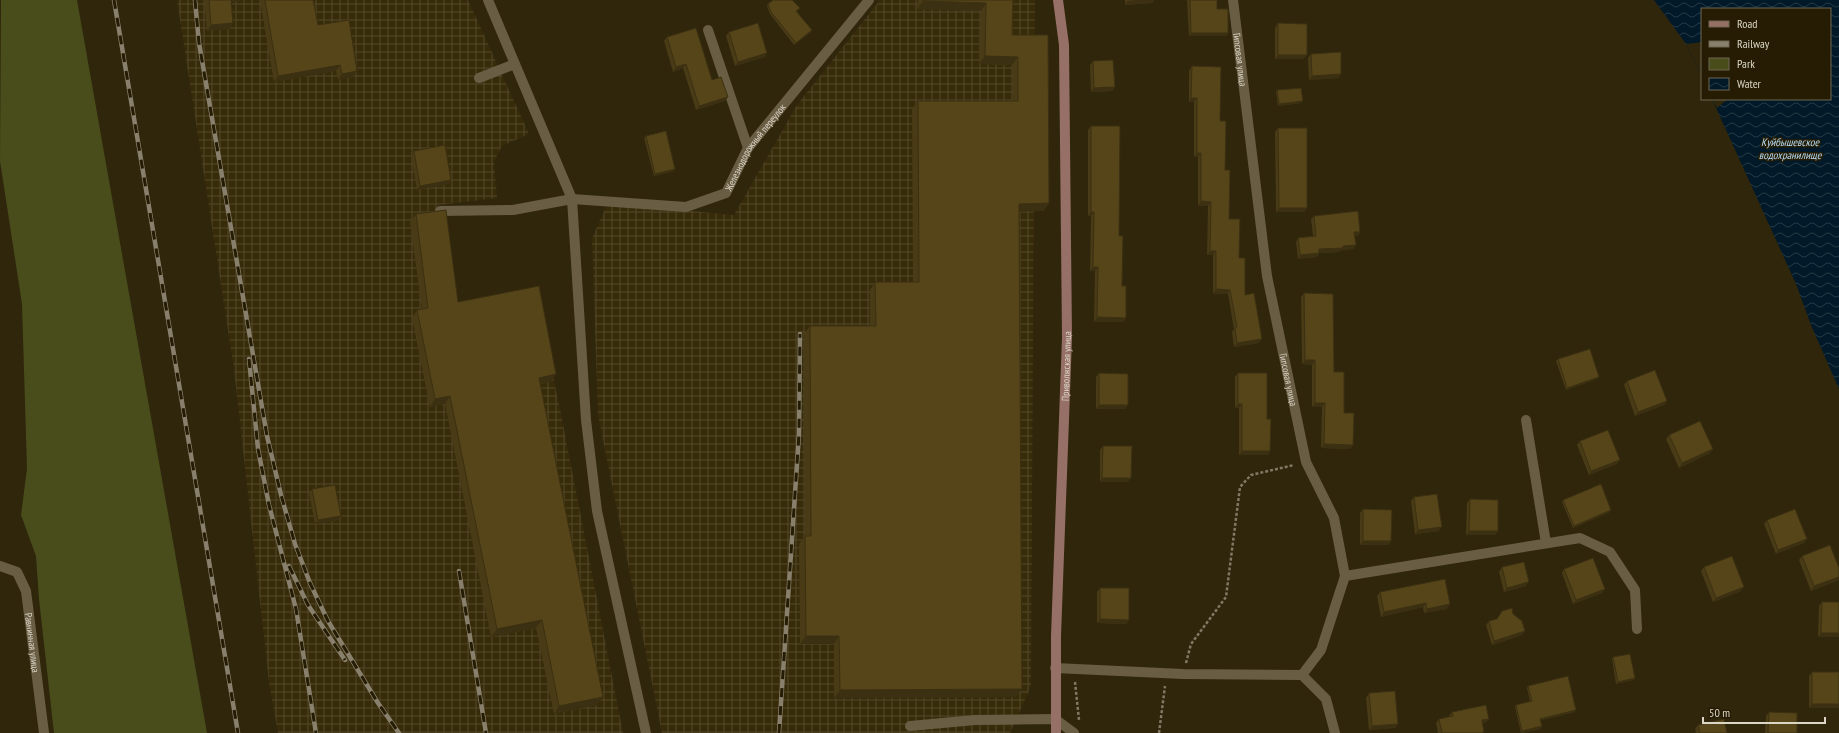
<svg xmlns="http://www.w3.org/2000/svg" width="1839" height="733" viewBox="0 0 1839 733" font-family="'PT Sans Narrow',sans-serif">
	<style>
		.industrial { fill: url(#industrial-grid) }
		.green { fill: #494d1b }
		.water { fill: url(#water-waves) }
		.pier { fill: #2f260c }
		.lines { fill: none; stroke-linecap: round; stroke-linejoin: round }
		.path { stroke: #817964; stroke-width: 2.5; stroke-dasharray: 3 2; stroke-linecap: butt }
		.lane { stroke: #695e44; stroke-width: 10 }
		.street { stroke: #695e44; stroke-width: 10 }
		.secondary { stroke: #967066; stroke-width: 10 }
		.rail-casing { stroke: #88806c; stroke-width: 4.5 }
		.rail { stroke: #251c03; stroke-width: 3; stroke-dasharray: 9; stroke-linecap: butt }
		.wall { fill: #493b16 }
		.shaded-wall { fill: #3c3012 }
		.building { fill: #554519; stroke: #3c3012 }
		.labels { text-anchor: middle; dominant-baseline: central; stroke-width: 3; stroke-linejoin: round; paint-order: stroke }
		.street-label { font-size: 10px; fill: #dcd6c7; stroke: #251c03 }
		.water-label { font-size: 11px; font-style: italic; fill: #b3daf5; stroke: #251c03 }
	</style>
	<defs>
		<pattern id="industrial-grid" width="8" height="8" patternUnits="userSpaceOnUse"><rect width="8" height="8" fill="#372b09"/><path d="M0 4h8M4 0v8" fill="none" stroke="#53492b"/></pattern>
		<pattern id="water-waves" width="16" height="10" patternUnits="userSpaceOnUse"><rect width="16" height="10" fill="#011928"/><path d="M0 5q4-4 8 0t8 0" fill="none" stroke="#253a46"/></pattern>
	</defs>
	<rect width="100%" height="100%" fill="#2f260c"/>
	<path class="industrial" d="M177,0H468L529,134L502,146L494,161L497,198L439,205L453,305L534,289L560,409L623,733H278L269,682L234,369Z
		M880,0H1035L1031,686L1010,733H662L598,415L592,238L608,203L734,215L797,105Z"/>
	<path class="green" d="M1,0H77L207,733H54L39,599L36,556L21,515L27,469L22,304L0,161Z"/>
	<path class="water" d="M1654,0H1839V389L1811,325L1796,284L1712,99H1830V9H1702V77L1686,44Z"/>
	<path class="pier" d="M1702,42V77L1686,44Z
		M1712,99H1728L1717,108Z"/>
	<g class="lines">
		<path class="path" d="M1186,663L1191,644L1226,597L1240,487L1251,475L1294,465
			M1075,682L1079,720
			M1159,733L1165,686"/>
		<path class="lane" d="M488,0L572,199L586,420L597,511L646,733
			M708,30L748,148
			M479,78L515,64
			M440,211L513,210L572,199
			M1526,420L1546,543
			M1345,576L1580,538L1610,552L1635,590L1637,629
			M910,726L975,720L1055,719L1074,733"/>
		<g class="street">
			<path id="s1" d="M1233,0L1267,276L1306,462L1334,518L1345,576L1321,650L1302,675L1326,699L1335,733"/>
			<path id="s2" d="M572,199L686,207L726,193L748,148L869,0"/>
			<path id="s3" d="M0,566L17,572L26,591L44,733"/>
			<path d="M1055,668L1183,674L1302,675"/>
		</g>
		<path class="secondary" id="s4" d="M1056,733V636L1067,338L1064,45L1058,0"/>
		<defs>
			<path id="rail" d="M114,0L238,733
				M195,0L199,43L243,297L267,436L281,495L295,544L310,583L328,621L378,703L399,733
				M249,359L258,449L269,505L296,609L316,733
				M289,566L308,605L345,660
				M459,571L486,733
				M779,733L799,434L800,334"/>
		</defs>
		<use href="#rail" class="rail-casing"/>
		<use href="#rail" class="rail"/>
	</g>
	<path class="wall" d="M204,0H242L231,2L233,23L229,29L207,31Z
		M260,0H313L318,25L357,71L353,77L338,80L336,71L274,82Z
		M918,0H1013L1012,35H1048L1049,203L1043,211H1019L1016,697L834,698V644H800L799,544L805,536L804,334L810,326H870V290L875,282H913L912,109L918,101H1013L1012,65L979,64L981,11L917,9Z
		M1125,0H1154L1152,3L1125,5Z
		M1187,0H1217V9L1228,33L1226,36H1189Z
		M768,4L800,8L797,11L811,32L794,45L770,14L767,6Z
		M1278,23L1304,59H1275V28Z
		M729,32L765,57L735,66L726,36Z
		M667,37L712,80L725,101L696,110L683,68L673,72L664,41Z
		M1311,54L1341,74L1338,78L1309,80L1308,58Z
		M1093,61L1115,87L1112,91L1091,92L1090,65Z
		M1192,66L1220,121L1225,170L1229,219L1239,258L1245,295L1259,343L1234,347L1232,332L1234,329L1228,294H1213V255H1207L1208,206H1198V157H1194V102H1189V71Z
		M1277,90L1301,103L1278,106L1276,92Z
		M1091,126L1119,236L1122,286L1126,318L1123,322H1094L1095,271H1090L1091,216H1088V130Z
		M1278,128L1305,212H1276L1275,132Z
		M646,136L675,169L674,171L654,176L644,138Z
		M414,151L451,180L448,184L417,190L411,155Z
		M416,214L458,302L551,382L540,384L597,705L554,714L536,628L491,637L445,404L430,407L412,318L417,310L422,309L410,222Z
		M1314,216L1360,232L1358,236H1355L1356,245L1353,249L1341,250L1340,252L1319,253L1317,257L1298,259L1296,242L1298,238L1313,236L1311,219Z
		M1304,293L1334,372L1344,413L1353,445L1350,449L1321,448L1322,407H1312V365L1302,364L1301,297Z
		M1558,359L1597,379L1566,390L1556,361Z
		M1099,373L1128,405L1125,409H1096V377Z
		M1238,373L1267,419L1270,451L1268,455H1239V408H1235V377Z
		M1627,381L1667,401L1664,405L1635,416L1624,385Z
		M1669,435L1710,453L1679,468L1666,439Z
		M1580,441L1617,464L1589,475L1577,445Z
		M1103,446L1128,482H1100V450Z
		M312,489L341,516L338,520L315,524L309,493Z
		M1414,497L1439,531L1415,534L1411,501Z
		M1470,499L1495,535H1466L1467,503Z
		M1563,500L1610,512L1573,528L1562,502Z
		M1363,509L1391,541L1388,545H1360V513Z
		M1767,520L1807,539L1804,543L1776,554L1764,524Z
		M1802,556L1839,568V580L1811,591L1799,560Z
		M1502,567L1526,586L1504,592L1499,572Z
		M1704,567L1741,591L1713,602L1701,571Z
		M1564,569L1605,589L1602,593L1573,604L1562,573Z
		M1100,588L1129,620L1126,624L1097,623V592Z
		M1380,592L1450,604L1447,609L1424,613L1423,607L1381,617L1377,596Z
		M1822,602L1839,637H1818L1819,606Z
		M1513,614L1522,635L1492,645L1486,625L1489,621Z
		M1613,657L1635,678L1634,680L1616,684L1612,659Z
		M1812,672H1839V707L1838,708H1809V676Z
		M1528,686L1575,712L1541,720V729L1521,733L1515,707L1516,705L1530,701L1527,688Z
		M1369,693L1398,724L1395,728L1369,730L1366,698Z
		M1452,712L1486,723H1483L1481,733H1438L1436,723L1439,719L1449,717V716Z
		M1769,712L1797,733H1765L1766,716Z
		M1698,725L1727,733H1696L1695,729Z"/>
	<path class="shaded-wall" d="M229,0H242L227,3Z
		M1138,0H1154L1152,3L1125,5L1128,1Z
		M923,1L986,3L981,11L917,9Z
		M233,23L229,29L207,31L211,25Z
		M812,30L811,32L794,45L796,43Z
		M1191,33H1228L1226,36H1189Z
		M767,53L765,57L735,66L738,62Z
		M1278,55H1307L1304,59H1275Z
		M985,56L1018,57L1012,65L979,64Z
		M686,64L683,68L673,72L676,67Z
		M340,65L336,71L274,82L278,76Z
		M357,71L353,77L338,80L342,74Z
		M1341,74L1338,78L1309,80L1312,76Z
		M1115,87L1112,91L1091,92L1094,88Z
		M728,97L725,101L696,110L699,106Z
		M1191,98H1197L1194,102H1189Z
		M1303,101L1301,103L1278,106L1279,104Z
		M1197,153H1201L1198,157H1194Z
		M675,169L674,171L654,176L655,174Z
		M451,180L448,184L417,190L420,186Z
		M1201,201L1211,202L1208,206H1198Z
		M1049,203L1043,211L1013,212L1019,204Z
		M1279,208H1307L1305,212H1276Z
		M1091,212H1094L1091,216H1088Z
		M1354,232H1360L1358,236H1352Z
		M1356,245L1353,249L1341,250L1340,252L1316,253L1319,249Z
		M1210,251H1216L1213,255H1207Z
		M1319,253L1317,257L1298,259L1300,255Z
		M1093,267H1098L1095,271H1090Z
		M1216,289L1230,290L1228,294H1213Z
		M1097,317L1126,318L1123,322H1094Z
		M1262,339L1259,343L1234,347L1237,343Z
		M1305,360H1315L1312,365L1302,364Z
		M556,374L551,382L533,385L539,378Z
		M1599,377L1597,379L1566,390L1567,388Z
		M450,396L445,404L430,407L435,399Z
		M1667,401L1664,405L1635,416L1638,412Z
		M1315,403H1325L1322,407H1312Z
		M1238,404H1242L1239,408H1235Z
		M1099,405H1128L1125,409H1096Z
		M1324,444L1353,445L1350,449L1321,448Z
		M1713,449L1710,453L1679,468L1682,463Z
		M1242,451H1270L1268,455H1239Z
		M1620,460L1617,464L1589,475L1591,471Z
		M1102,478H1131L1128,482H1100Z
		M1611,510L1610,512L1573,528L1574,526Z
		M341,516L338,520L315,524L318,520Z
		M1442,527L1439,531L1415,534L1418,530Z
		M1469,531H1498L1495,535H1466Z
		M1807,539L1804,543L1776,554L1778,550Z
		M1363,541H1391L1388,545H1360Z
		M1839,577V580L1811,591L1814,586Z
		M1529,582L1526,586L1504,592L1507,588Z
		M1744,587L1741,591L1713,602L1716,598Z
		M1605,589L1602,593L1573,604L1576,600Z
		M1426,603L1423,607L1381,617L1384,612Z
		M1450,604L1447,609L1424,613L1427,609Z
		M1100,619L1129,620L1126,624L1097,623Z
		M542,620L536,628L491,637L497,629Z
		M1525,631L1522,635L1492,645L1494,641Z
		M1821,633H1839V637H1818Z
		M806,636H839L834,644H800Z
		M1635,678L1634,680L1616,684L1618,682Z
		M1022,689L1016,697L834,698L840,690Z
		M603,697L597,705L554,714L559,706Z
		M1812,704H1839V707L1838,708H1809Z
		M1576,710L1575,712L1539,721L1540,719Z
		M1489,719L1486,723L1479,724L1482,720Z
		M1398,724L1395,728L1369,730L1372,726Z
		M1542,726L1541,729L1521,733L1522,731Z"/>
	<path class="building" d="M209,0H231L233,23L211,25Z
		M265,0H313L318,25L349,20L357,71L342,74L340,65L278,76Z
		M773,0H792L800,8L796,11L812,30L796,43L771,12L768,4Z
		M923,0H1013L1012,35H1048L1049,203L1019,204L1022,689L840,690L839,636H806L805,536H811L810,326H876L875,282H919L918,101H1018V57L985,56L986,3L923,1Z
		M1190,0H1217V9H1228V33H1191Z
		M758,23L767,53L738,62L729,32Z
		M1278,23L1307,24V55H1278Z
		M696,28L712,80L721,77L728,97L699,106L686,64L676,67L667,37Z
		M1341,52V74L1312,76L1311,54Z
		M1113,60L1115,87L1094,88L1093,61Z
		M1192,66L1221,67L1220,121H1226L1225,170H1230L1229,219H1240L1239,258H1245V295L1254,293L1262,339L1237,343L1235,328L1237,327L1230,290L1216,289V251H1210L1211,202L1201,201V153H1197V98H1191Z
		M1301,88L1303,101L1279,104L1277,90Z
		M1091,126H1120L1119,236H1123L1122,286H1126V318L1097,317L1098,267H1093L1094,212H1091Z
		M1278,128H1307V208H1279Z
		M666,131L675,169L655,174L646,136Z
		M445,145L451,180L420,186L414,151Z
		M446,210L458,302L539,286L556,374L539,378L603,697L559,706L542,620L497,629L450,396L435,399L417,310L428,308L416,214Z
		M1358,211L1360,232H1354L1356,245L1343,246V248L1319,249V253L1300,255L1298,238L1316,236L1314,216Z
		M1304,293L1333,294L1334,372H1344V413H1354L1353,445L1324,444L1325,403H1315V360H1305Z
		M1590,349L1599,377L1567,388L1558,359Z
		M1655,370L1667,401L1638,412L1627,381Z
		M1099,373L1128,374V405H1099Z
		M1238,373H1267V419H1271L1270,451H1242V404H1238Z
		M1700,421L1713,449L1682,463L1669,435Z
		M1608,430L1620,460L1591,471L1580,441Z
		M1103,446H1132L1131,478H1102Z
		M1601,484L1611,510L1574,526L1563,500Z
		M335,485L341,516L318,520L312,489Z
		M1437,494L1442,527L1418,530L1414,497Z
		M1470,499L1498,500V531H1469Z
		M1363,509L1392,510L1391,541H1363Z
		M1795,509L1807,539L1778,550L1767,520Z
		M1830,545L1839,568V577L1814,586L1802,556Z
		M1732,556L1744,587L1716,598L1704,567Z
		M1593,558L1605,589L1576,600L1564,569Z
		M1524,562L1529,582L1507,588L1502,567Z
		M1445,579L1450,604L1427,609L1426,603L1384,612L1380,592Z
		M1100,588H1129V620L1100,619Z
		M1822,602H1839V633H1821Z
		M1512,608L1513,614L1522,621L1525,631L1494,641L1489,621L1497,619L1502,611Z
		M1630,654L1635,678L1618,682L1613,657Z
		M1812,672H1839V704H1812Z
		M1568,676L1576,710L1540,719L1542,726L1522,731L1516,705L1532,701L1528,686Z
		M1395,691L1398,724L1372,726L1369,693Z
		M1486,705L1489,719L1482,720L1484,732L1481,733H1442L1439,719L1453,716L1452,712Z
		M1769,712L1797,713V733H1768Z
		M1724,719L1727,733H1700L1698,725Z"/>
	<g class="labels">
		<g class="street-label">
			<text stroke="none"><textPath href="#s1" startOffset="60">Гипсовая улица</textPath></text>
			<text stroke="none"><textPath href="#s2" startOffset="211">Железнодорожный переулок</textPath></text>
			<text stroke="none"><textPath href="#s4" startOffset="367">Приволжская улица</textPath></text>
			<text stroke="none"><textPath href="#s1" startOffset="384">Гипсовая улица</textPath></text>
			<text stroke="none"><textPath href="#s3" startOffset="91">Равнинная улица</textPath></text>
		</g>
		<g class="water-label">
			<text x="1790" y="142">Куйбышевское<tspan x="1790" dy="13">водохранилище</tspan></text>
		</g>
	</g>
	<rect x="1701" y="8" width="130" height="92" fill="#251c03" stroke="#6e6651"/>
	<rect x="1709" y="21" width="20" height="6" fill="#967066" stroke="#6e6651"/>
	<text x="1737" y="28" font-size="12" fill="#dcd6c7">Road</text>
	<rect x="1709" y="41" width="20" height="6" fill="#88806c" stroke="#6e6651"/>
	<text x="1737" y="48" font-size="12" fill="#dcd6c7">Railway</text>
	<rect x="1709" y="58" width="20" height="12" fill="#494d1b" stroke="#6e6651"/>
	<text x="1737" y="68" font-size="12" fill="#dcd6c7">Park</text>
	<rect x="1709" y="78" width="20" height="12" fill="url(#water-waves)" stroke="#6e6651"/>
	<text x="1737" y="88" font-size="12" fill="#dcd6c7">Water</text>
	<path d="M1703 717v6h122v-6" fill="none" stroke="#dcd6c7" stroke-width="2"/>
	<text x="1709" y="717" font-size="12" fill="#dcd6c7" stroke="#251c03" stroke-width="3" paint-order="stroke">50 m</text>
</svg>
